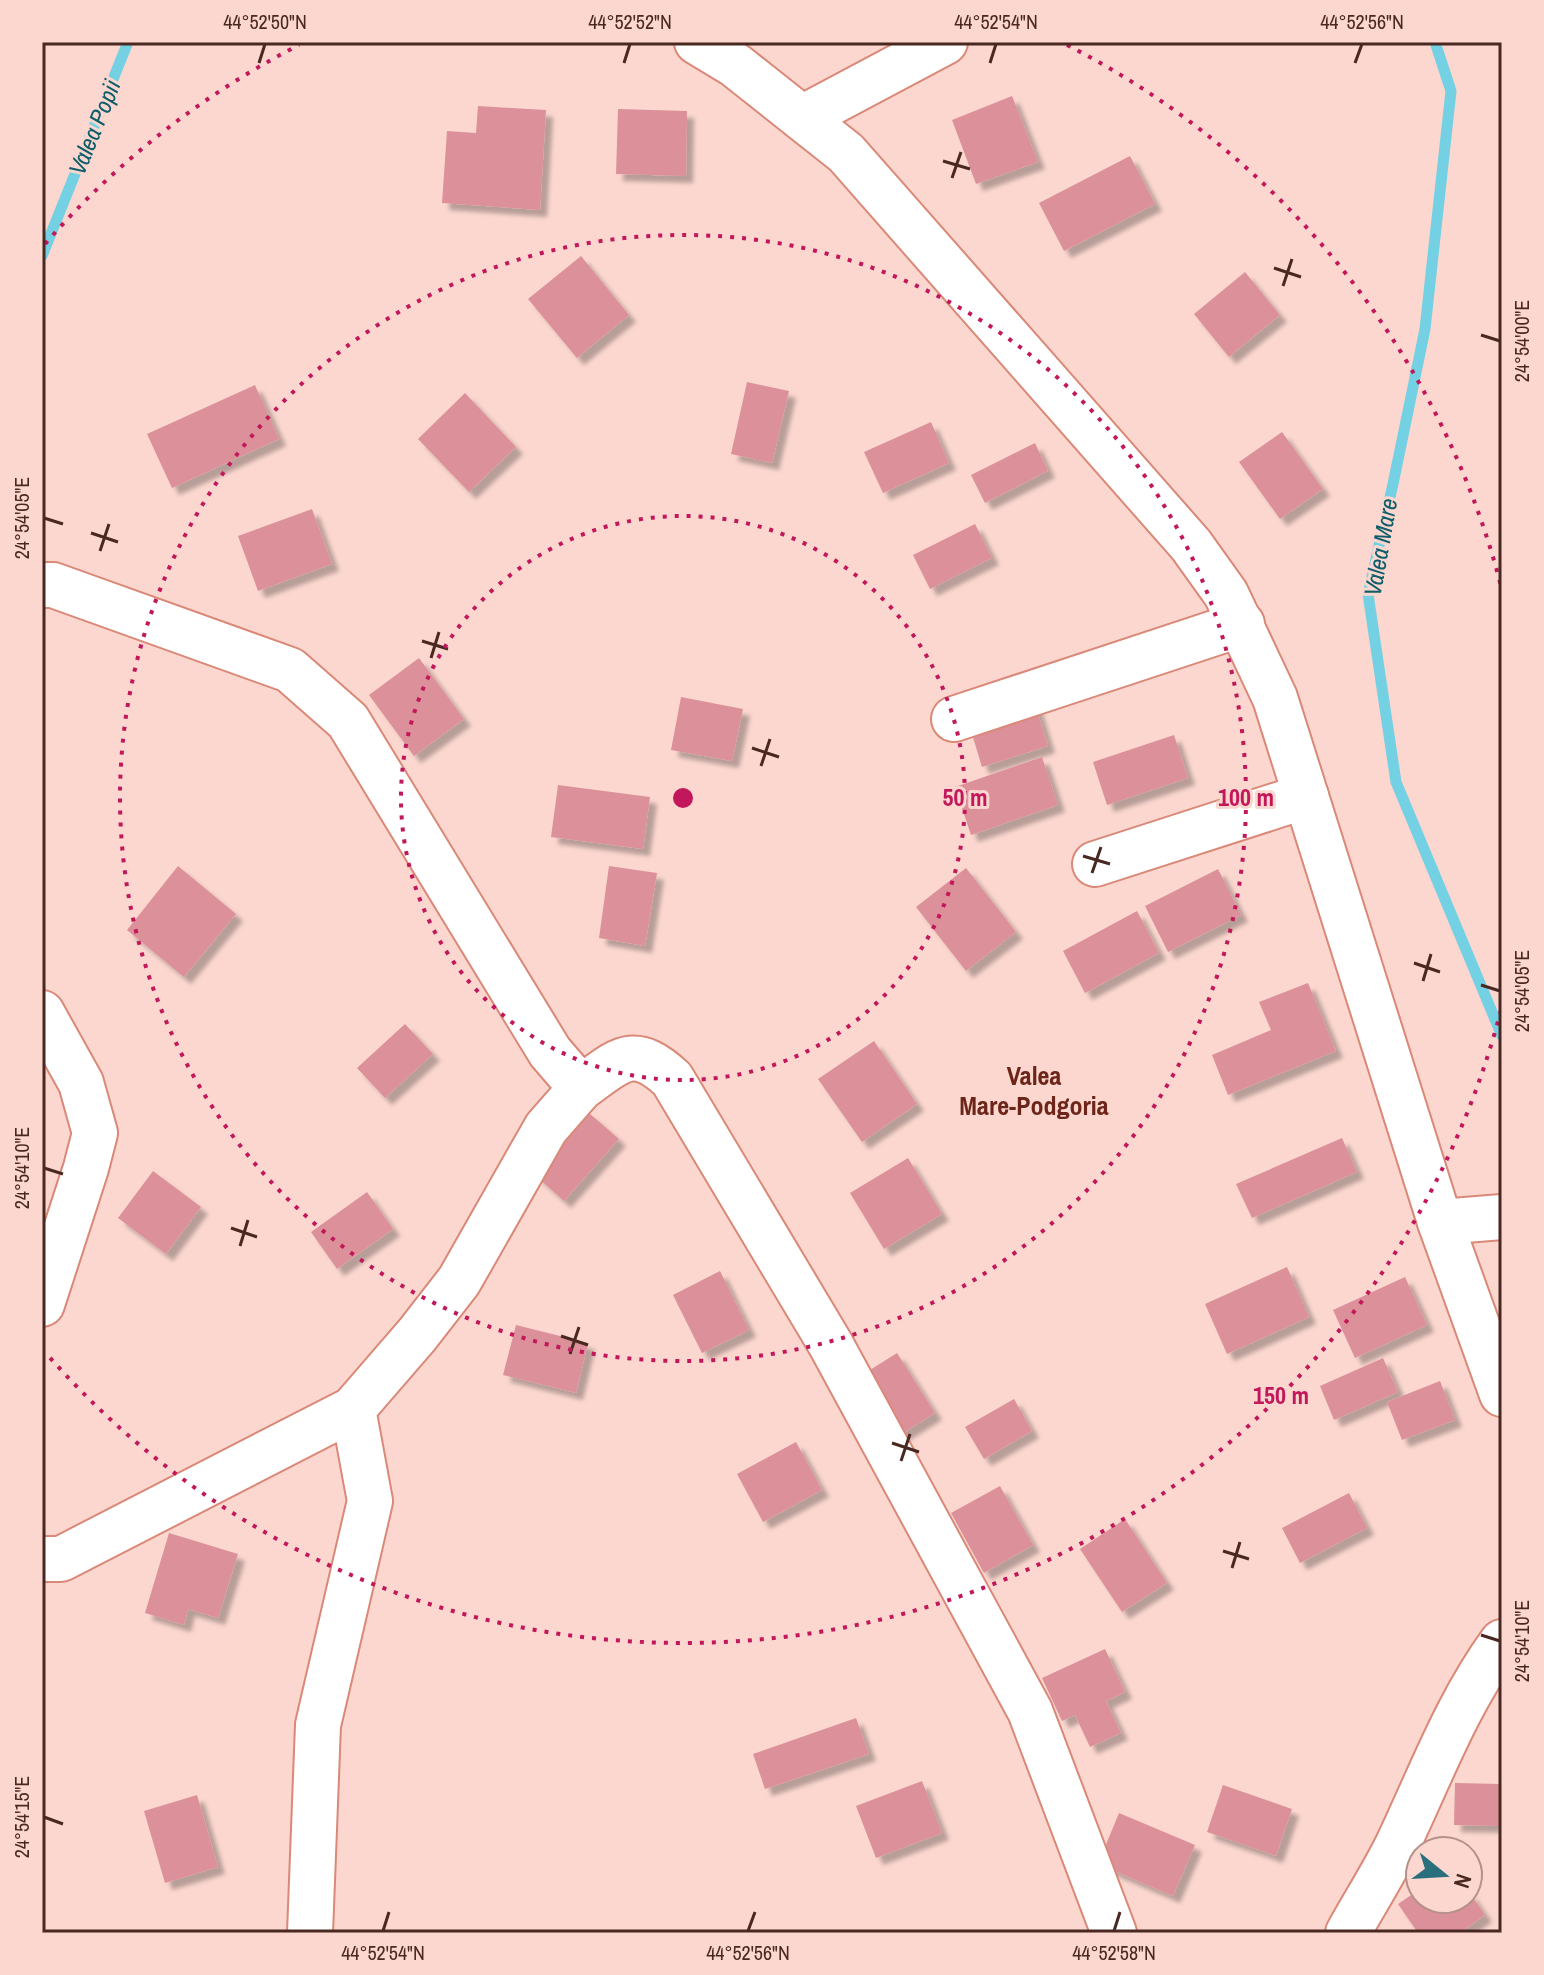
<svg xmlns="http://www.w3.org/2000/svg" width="1544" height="1975" viewBox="0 0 1544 1975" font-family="'Archivo Narrow',sans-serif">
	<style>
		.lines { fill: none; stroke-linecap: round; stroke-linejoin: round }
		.stream { stroke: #74d0e3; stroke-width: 11 }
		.building { fill: #dc919a; filter: url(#shadow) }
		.minor-casing { stroke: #da8877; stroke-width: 48 }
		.tertiary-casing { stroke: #da8877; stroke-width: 48 }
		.secondary-casing { stroke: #da8877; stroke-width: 48 }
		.minor { stroke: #fff; stroke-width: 44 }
		.tertiary { stroke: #fff; stroke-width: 44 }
		.secondary { stroke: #fff; stroke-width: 44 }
		.ticks { fill: none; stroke: #492821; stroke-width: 3 }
		.ring { fill: none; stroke: #c2185b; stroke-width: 4; stroke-dasharray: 4 8 }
		.labels { text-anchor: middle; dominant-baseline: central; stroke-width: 6; stroke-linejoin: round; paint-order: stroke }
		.water-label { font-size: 24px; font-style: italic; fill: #0e5d6a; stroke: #fbd7cf }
		.quarter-label { font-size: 26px; font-weight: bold; fill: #6c2518; stroke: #fbd7cf }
		.centre { fill: #c2185b; stroke: #fbd7cf; stroke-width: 4 }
		.ring-label { font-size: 24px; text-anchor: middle; font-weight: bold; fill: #c2185b; stroke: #fbd7cf; stroke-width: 6; stroke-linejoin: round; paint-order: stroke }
		.neatline { fill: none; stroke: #492821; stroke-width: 3 }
		.ticks-label { font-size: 20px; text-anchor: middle; fill: #492821 }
	</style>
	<defs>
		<filter id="shadow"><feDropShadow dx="7" dy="7" stdDeviation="2" flood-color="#0004"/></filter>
	</defs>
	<rect width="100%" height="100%" fill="#fbd7cf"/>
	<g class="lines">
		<path class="stream" d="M1435,42L1451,91L1425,329L1393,484L1368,594L1396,782L1502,1036
			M42,256L128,42"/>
	</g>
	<path class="building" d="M1012,96L1038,162L976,184L952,120Z
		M478,106L546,110L540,210L442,203L447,131L476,133Z
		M618,109L687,111L686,176L616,174Z
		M1130,156L1155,204L1064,251L1039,203Z
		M581,256L629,315L577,358L528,299Z
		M1245,272L1280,315L1229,357L1194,314Z
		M747,382L789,391L772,463L731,454Z
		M255,385L279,439L172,488L147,434Z
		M465,393L516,447L469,492L418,439Z
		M931,422L949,463L883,493L864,452Z
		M1282,432L1323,489L1280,519L1239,462Z
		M1035,443L1048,471L985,503L971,475Z
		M312,509L332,564L258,591L238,536Z
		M975,524L992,558L930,589L913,555Z
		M419,658L464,719L414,756L369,695Z
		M681,697L743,709L732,761L671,750Z
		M1035,704L1048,746L982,767L969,724Z
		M1174,735L1188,778L1107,805L1093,762Z
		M1042,757L1058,805L971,835L955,787Z
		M558,785L650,797L643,849L551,837Z
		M178,866L236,914L184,977L127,930Z
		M609,866L657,873L645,946L599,938Z
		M966,868L1016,932L966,971L916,907Z
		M1218,869L1241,915L1168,952L1145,906Z
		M1137,911L1159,953L1085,993L1063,951Z
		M1308,983L1336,1051L1228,1095L1212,1055L1271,1030L1259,1002Z
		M405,1024L433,1054L385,1098L357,1068Z
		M874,1041L917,1104L862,1142L818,1079Z
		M589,1113L619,1139L564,1201L535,1175Z
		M1342,1138L1357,1172L1252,1218L1236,1184Z
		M908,1158L942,1214L884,1249L850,1193Z
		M153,1171L201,1207L166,1254L118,1218Z
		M367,1192L393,1229L337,1269L311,1232Z
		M1287,1267L1309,1317L1227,1354L1205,1304Z
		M720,1271L749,1330L702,1353L673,1295Z
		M1405,1277L1427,1325L1355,1358L1333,1310Z
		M516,1325L588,1343L576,1393L503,1375Z
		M897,1353L935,1413L900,1435L862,1375Z
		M1383,1358L1398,1392L1334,1420L1320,1386Z
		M1440,1381L1455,1420L1402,1440L1387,1402Z
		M1014,1399L1032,1431L984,1459L965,1427Z
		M796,1442L822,1490L763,1522L737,1474Z
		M1000,1486L1033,1545L984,1573L951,1513Z
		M1349,1493L1367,1528L1300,1563L1282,1528Z
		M1125,1519L1167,1583L1122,1612L1080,1549Z
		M169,1533L238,1554L218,1618L188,1609L184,1625L145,1613Z
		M1105,1649L1125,1692L1106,1701L1121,1733L1090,1747L1075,1715L1062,1721L1042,1678Z
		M856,1718L869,1754L765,1789L753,1754Z
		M922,1781L942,1833L876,1858L856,1806Z
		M1455,1783L1502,1784V1826L1454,1825Z
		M1223,1785L1292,1809L1276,1856L1207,1832Z
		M197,1795L218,1867L165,1883L144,1811Z
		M1119,1813L1195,1845L1173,1896L1098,1864Z
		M1420,1889V1899H1468V1890L1485,1915L1460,1933H1418L1398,1904Z"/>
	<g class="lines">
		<defs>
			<path id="minor" d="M42,585H53L290,670L348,721L550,1052L581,1088C619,1061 632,1042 672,1079L831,1345L1030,1711L1114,1933
				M954,719L1242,624
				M1095,864L1306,796
				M42,1013L81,1083L95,1133L86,1168L42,1304
				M42,1559H61L353,1409L417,1335L459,1281L546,1128L581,1088
				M310,1933L318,1725L370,1501L353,1409
				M1348,1933C1364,1904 1382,1876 1397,1846C1430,1777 1456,1705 1502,1642"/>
			<path id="tertiary" d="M802,118L945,42
				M1440,1222L1502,1394"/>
			<path id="secondary" d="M697,42L735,65L846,153L1191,545L1226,594L1275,698L1440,1222L1502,1217"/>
		</defs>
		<use href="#minor" class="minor-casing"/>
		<use href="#tertiary" class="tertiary-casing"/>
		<use href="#secondary" class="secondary-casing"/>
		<use href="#minor" class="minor"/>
		<use href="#tertiary" class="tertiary"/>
		<use href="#secondary" class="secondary"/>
	</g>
	<path class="ticks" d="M259,63L265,44M624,63L630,44M990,63L996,44M1355,63L1362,44M943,161L970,169M952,178L961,152M1274,268L1301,277M1283,286L1292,259M1481,335L1500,341M44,518L63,524M91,533L118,542M100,551L109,524M422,641L448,649M431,658L439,632M752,748L779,757M761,766L770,739M1083,856L1110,864M1092,873L1101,847M1414,963L1440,972M1423,981L1431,954M1481,985L1500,991M44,1168L63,1174M231,1228L257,1237M240,1246L248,1220M561,1336L588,1345M570,1354L579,1327M892,1443L919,1452M901,1461L910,1434M1223,1551L1249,1559M1232,1568L1240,1542M1481,1635L1500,1641M44,1817L63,1824M383,1931L389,1912M748,1931L755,1912M1114,1931L1120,1912"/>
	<g class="ring">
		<circle cx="683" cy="798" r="282"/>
		<circle cx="683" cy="798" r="563"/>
		<path d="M1501 1010A845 845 0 0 1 45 1352M45 244A845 845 0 0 1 299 45M1067 45A845 845 0 0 1 1501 586"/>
	</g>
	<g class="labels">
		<g class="water-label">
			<text transform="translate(94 127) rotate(-68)">Valea Popii</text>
			<text transform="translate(1380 547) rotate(-80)">Valea Mare</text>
		</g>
		<g class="quarter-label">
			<text x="1034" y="1075">Valea<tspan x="1034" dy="30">Mare-Podgoria</tspan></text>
		</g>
	</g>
	<circle cx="683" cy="798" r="12" class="centre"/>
	<g class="ring-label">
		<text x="965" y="806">50 m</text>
		<text x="1246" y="806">100 m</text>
		<text x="1281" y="1404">150 m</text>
	</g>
	<rect width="1544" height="1975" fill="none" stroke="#fbd7cf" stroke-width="88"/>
	<g transform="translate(1444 1875) rotate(108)"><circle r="38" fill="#fbd7cf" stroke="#b49189" stroke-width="2"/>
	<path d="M0-6L14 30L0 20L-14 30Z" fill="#296f7d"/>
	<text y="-12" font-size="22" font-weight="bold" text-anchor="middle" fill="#492821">N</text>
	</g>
	<rect x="44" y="44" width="1456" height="1887" class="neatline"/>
	<g class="ticks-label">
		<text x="265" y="29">44°52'50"N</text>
		<text x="630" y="29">44°52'52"N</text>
		<text x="996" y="29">44°52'54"N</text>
		<text x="1362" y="29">44°52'56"N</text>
		<text transform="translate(1522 341) rotate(-90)" y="7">24°54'00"E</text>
		<text transform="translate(22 518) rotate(-90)" y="7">24°54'05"E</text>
		<text transform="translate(1522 991) rotate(-90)" y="7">24°54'05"E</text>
		<text transform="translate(22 1168) rotate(-90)" y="7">24°54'10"E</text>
		<text transform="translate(1522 1641) rotate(-90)" y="7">24°54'10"E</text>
		<text transform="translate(22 1817) rotate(-90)" y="7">24°54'15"E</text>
		<text x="383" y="1960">44°52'54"N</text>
		<text x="748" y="1960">44°52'56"N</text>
		<text x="1114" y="1960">44°52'58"N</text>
	</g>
</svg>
